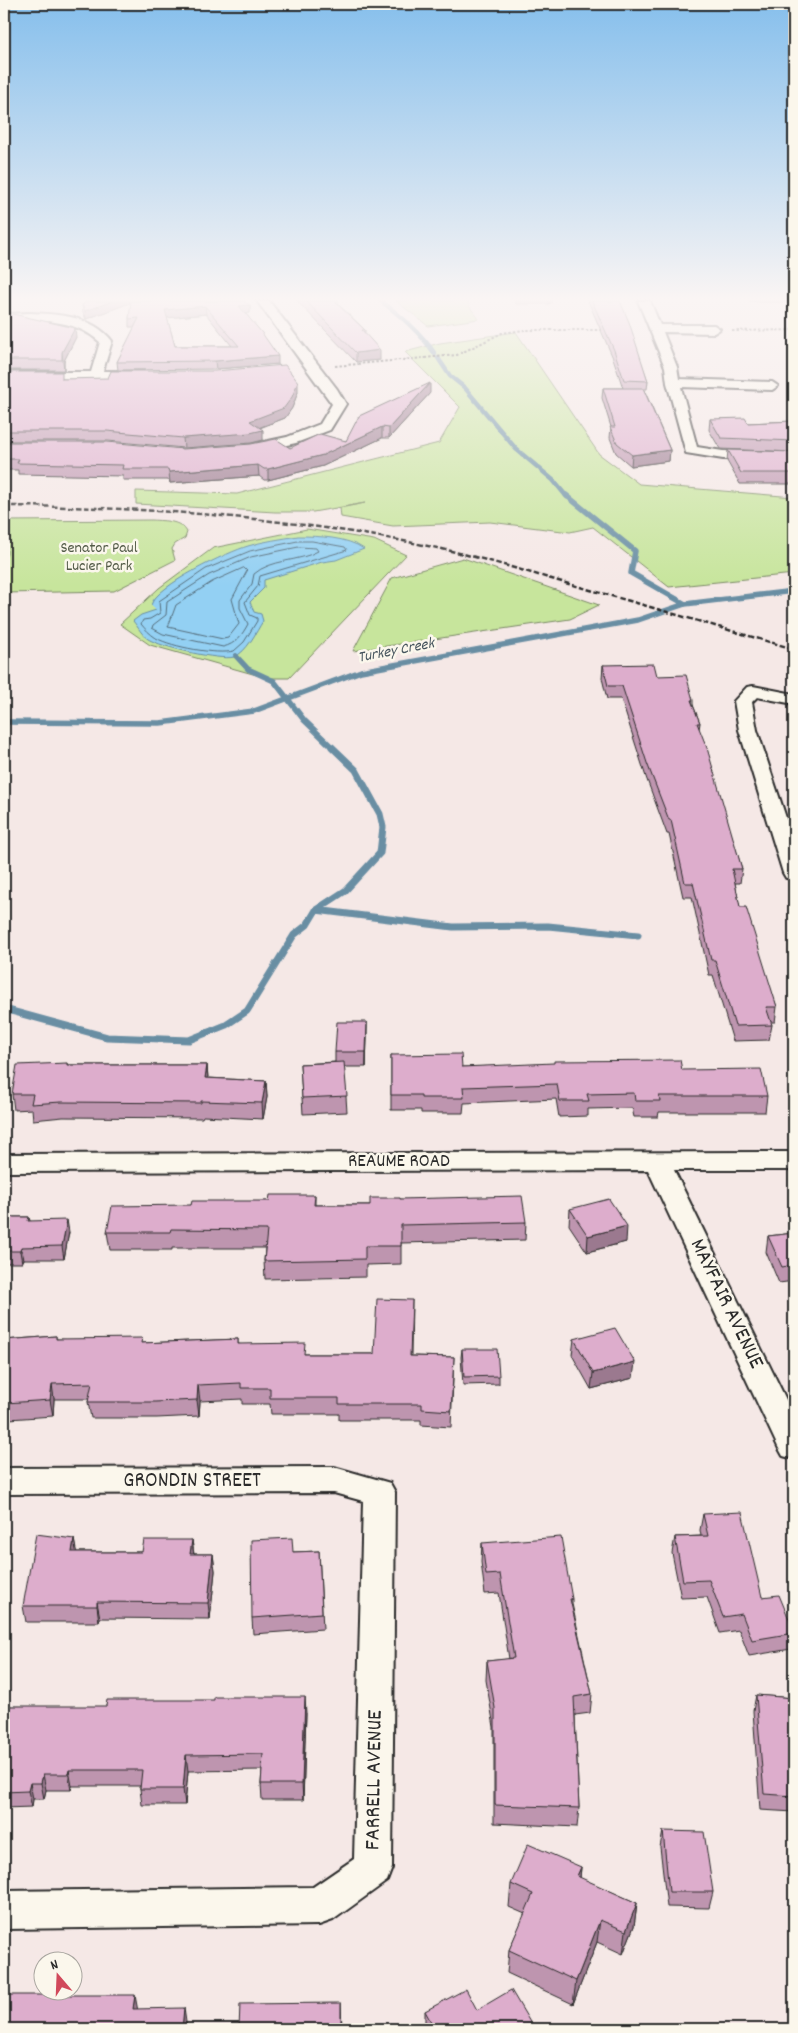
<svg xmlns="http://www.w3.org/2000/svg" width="798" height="2033" viewBox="0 0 798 2033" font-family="Dekko,sans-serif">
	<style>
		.green { fill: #c7e59c; stroke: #798864 }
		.water { fill: #93d0f3; stroke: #698ea3 }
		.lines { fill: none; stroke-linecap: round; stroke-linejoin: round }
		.shore { stroke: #556d7b; stroke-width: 1 }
		.stream-far2 { stroke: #698ea3; stroke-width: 4.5 }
		.stream-far1 { stroke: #698ea3; stroke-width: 5.5 }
		.stream { stroke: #698ea3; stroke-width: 7 }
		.minor-casing { stroke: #2b2b2b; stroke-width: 4 }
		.path { stroke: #2b2b2b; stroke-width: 2; stroke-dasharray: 2.5 2; stroke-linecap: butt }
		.minor { fill: #fbf7ec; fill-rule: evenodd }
		.rail { stroke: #2b2b2b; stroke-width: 2.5; stroke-dasharray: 5.5 2.5; stroke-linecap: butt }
		.wall { fill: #be95af; stroke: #2b2b2b; fill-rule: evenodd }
		.shaded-wall { fill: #9b798f; stroke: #2b2b2b }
		.building { fill: #ddadcc; stroke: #2b2b2b; fill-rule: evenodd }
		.labels { text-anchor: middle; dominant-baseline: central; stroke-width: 5; stroke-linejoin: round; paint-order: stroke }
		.far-park-label { font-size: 16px; fill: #525a47; stroke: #fbf7ec }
		.far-water-label { font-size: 16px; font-style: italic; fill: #45545d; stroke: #fbf7ec }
		.street-label { font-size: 19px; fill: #2b2b2b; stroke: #fbf7ec }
		.near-street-label { font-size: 22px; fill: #2b2b2b; stroke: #fbf7ec }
	</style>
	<rect width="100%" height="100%" fill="#f5e8e6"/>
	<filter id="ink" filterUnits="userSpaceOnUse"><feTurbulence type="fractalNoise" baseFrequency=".02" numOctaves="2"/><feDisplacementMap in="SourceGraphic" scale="10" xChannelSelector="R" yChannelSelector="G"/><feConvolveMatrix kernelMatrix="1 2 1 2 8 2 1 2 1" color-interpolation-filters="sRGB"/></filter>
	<g filter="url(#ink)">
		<path class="green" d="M396,301H468L469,306L479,319L428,326Z
			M516,332L599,454L639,484L794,497V574L669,587L593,527L570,532L490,522L393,526L341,517L340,508L365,503L313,512H275L136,504V491L237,494L439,443L460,407L405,352L440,343Z
			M152,520C165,521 180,520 187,532L185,538L175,544L172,549L175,560L114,591L4,593V560L7,554V545H4V521Z
			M307,529L374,540L406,555L289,678H267L150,645L120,624L159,588L213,548Z
			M463,558L599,605L570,619L353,651L392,578Z"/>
		<path class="water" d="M298,536C318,536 347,537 364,549L336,560L322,562L264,580V588L250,602L254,612L261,614L263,621C256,632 247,652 234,657C220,661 161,647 148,639C142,635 138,627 133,621L141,615L156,610L151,605C157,585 228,552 248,546C264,541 281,539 298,536Z"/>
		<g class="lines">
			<path class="shore" d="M298,541H312L345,547L347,550L260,576L258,586L245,602L250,615L257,618V621L244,642L234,651C216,655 172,647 156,638C150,634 145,629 141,624L143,620L150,619L160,613L159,601L206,569L250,551Z
				M299,547L316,548L318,551C299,562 271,559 254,574L252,584L240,600V608L248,624C242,635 236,644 223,647L163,634L152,628L153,625L166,615L167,602L209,575L251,557Z
				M244,568L247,571L232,599L239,624L228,638L223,639L168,627L176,605L212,582Z"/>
			<path class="stream-far2" d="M381,301C402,317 420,332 435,354
				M438,358L450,376L465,388L516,449L553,480L567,497"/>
			<path class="stream-far1" d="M566,495L635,551L631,573L685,604
				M236,656L248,669L274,681L304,720L333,748
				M4,722L160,723L254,711L361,671L638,620L685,604L794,591"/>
			<path class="stream" d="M316,910L453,927L548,926L638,935
				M4,1009L107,1037L189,1040L226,1025L247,1011L294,935L307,925L316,910L345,891L380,853L383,827L380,814L356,770L332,747"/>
			<defs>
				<path id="minor" d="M257,301H269L337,389L346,404L330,430L296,443L250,453L243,449L245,446L287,437L320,424L332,404Z
					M638,301H650L660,325H714L720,329L714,333L663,332L677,367L679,379L772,382L778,386L772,390L681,387L697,447L723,451L794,453V461L723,459L686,453L667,383L665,367Z
					M30,313C59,314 93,316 112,341L103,371H142L148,375L142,379L4,380V372H91L100,342C73,317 37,321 4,320V314Z
					M753,686L794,694V704L757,697L752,702L757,730L794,842V879L786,878L783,873L739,730L734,701L747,687Z
					M794,1152V1170H674L794,1416V1459L783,1456L778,1447L648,1170L4,1172V1154Z
					M334,1467L390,1483L395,1492L392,1868L387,1881L333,1920L319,1925L4,1929V1891L313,1887L354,1859L363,1501L334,1493L4,1494V1468Z"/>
			</defs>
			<use href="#minor" class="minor-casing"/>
			<path class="path" d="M732,331L794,330
				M335,366L457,355L502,333L524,330H603"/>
			<use href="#minor" class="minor"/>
			<path class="rail" d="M4,506C154,507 304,518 451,551C493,561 534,574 576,586C649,606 721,628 794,649"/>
		</g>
		<path class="wall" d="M88,301L250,305V313H246L278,364L216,369L118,370L117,362L135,327H129V319L131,302L86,319L83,313L82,305ZM206,314L232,346H175L167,318Z
			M297,301H338V304L365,330V334L380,360L356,362Z
			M515,301H551V303L548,304H516Z
			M588,301H620L648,381L647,389H644L670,450L669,461L631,466L616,453L610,438L611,427L602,398L603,388H623L613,358Z
			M749,301H794V302H760Z
			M4,312L76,337L64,361V370H4V371Z
			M4,372L63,379L298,392L292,408L285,418L260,428L263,440L251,443L184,448L108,441H4V442L183,449L290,448L346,441L430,393L389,438H382L323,466L268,480H264L259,476L170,483L169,480H123V476L18,474V470H4Z
			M710,419L748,423L794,421V452L720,449L709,430Z
			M728,450L794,452V484H740L727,461Z
			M603,665L657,676L693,700V705L700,723L699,729L742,869L740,883H735L740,907L777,1007L775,1022H770L772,1025L769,1040L733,1041L713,975H709L692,897H683L669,834H667L646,777L621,699H607L602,678Z
			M367,1037L366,1067H344L347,1112L303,1114L300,1064L335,1062V1052Z
			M391,1055L462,1067L682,1070L767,1096L765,1112H659L658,1117H634L632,1108L588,1109V1116L559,1117L556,1099L464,1103L463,1113H421V1110H391Z
			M67,1063V1065H207L208,1078L266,1081L267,1097L263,1119L203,1116L202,1118L63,1117L33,1120L32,1109L14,1110L12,1094Z
			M315,1195V1205H370L400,1199L526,1222L525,1240L401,1243V1264L366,1265V1277L265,1279L264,1261L265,1248H172V1250H110L107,1232L191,1205L269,1201Z
			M570,1209L626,1242L587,1252L569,1225Z
			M4,1217H29L30,1221L69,1232L64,1259H24L22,1263H4Z
			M794,1233V1281L779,1283L766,1252L768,1236Z
			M412,1300L411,1356L454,1357L451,1427L421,1425V1420H339V1414H271L270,1404H242V1399L200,1401L199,1416L157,1418H91L88,1402L89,1399H54L53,1416L9,1419L6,1401H4V1340L56,1336V1339L143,1343L238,1339V1344L305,1354H374Z
			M574,1339L633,1378L591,1389L572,1355Z
			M462,1349L499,1376V1384L463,1385L461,1357Z
			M703,1514L762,1597L794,1631V1636L791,1649L749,1656L739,1630L720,1633L707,1597L681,1598L672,1553L675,1537L701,1536L700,1530Z
			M74,1539L76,1552H142L192,1540L194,1554H213L215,1571L210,1619L100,1618L99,1622H26L23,1606Z
			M482,1543L572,1599V1604L592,1694L590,1713L575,1715L579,1808L577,1827L494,1823V1727L486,1680L487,1661L509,1659L499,1593L485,1594L481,1562Z
			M319,1551L323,1629L253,1634L252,1618L293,1552Z
			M756,1695L794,1698V1812L760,1810L753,1711Z
			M4,1706L306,1713L303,1800H262L261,1784L262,1770L188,1771L185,1805H142L140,1789V1786H72L71,1790H46L44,1799H33L32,1807L4,1808Z
			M663,1831L713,1892L709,1908L667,1907L660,1847Z
			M581,1867L580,1878L637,1903L634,1926L623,1954L597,1942L573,2004L507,1973L509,1950L525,1914L509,1907L511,1884Z
			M477,2010L534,2029H425V2011Z"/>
		<path class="shaded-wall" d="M113,301H133V302L86,319L85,311Z
			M548,301H551V303L548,304Z
			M250,305V313L240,314L239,306Z
			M205,306L206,314L166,318L165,310Z
			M75,328L76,337L64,361V370L62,352Z
			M380,350V360L356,362V353Z
			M278,356V364L216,369L215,361Z
			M298,382V392L292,408L285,418L250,431V421Z
			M430,383V393L389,438V428Z
			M382,427V438L323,466L268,480V469L323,455Z
			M263,430V440L251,443L184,448L183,438Z
			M670,450L669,461L631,466L632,455Z
			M258,465L259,476L170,483L169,472Z
			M367,1022V1037L366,1067V1052Z
			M207,1065L208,1080L205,1078Z
			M266,1081L267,1097L263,1119L262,1103Z
			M67,1220L69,1232L64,1259L62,1246Z
			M627,1226L626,1242L587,1252L588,1236Z
			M21,1247L24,1259L22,1263L20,1251Z
			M635,1362L633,1378L591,1389L593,1373Z
			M52,1384L54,1399L53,1416L50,1400Z
			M198,1385L200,1401L199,1416L197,1400Z
			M74,1539L77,1555L72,1552Z
			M192,1540L194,1557L190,1554Z
			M213,1554L215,1571L210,1619L208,1603Z
			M97,1602L100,1618L99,1622L97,1606Z
			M305,1697L306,1713L303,1800L302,1784Z
			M186,1755L188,1771L185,1805L183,1789Z
			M69,1770L72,1786L71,1790L68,1774Z
			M43,1774L46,1790L44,1799L41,1783Z
			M30,1783L33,1799L32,1807L28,1791Z
			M581,1867L579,1890L577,1876Z
			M637,1903L634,1926L623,1954L626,1931Z
			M600,1920L597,1942L573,2004L576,1981Z
			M135,1995L139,2017L133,2009Z
			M341,2003L342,2029H341Z
			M184,2008L187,2029H182Z"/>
		<path class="building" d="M88,301H113L85,311L82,305Z
			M131,301H243L250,305L239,306L262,333L278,356L215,361L117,362L139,318L129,319ZM205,306L239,346H175L165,310Z
			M306,301H338L335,302L365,330H362L380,350L356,353Z
			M592,301H620L629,322L648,381L624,380L614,350Z
			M4,312L75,328L62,352V360H4Z
			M285,365L298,382L292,397L284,408L250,421L263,430L250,433L183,438L107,431H4V372H62V379L108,378L111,371H215Z
			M430,383L389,428L382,427L323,455L268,469H264L258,465L169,472L168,469H122L123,465L17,463L19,459H4V442H107L183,449L251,444L276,439L290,448L320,434L346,441L359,416Z
			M603,388H643L670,450L632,455L617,443L610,427H615Z
			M745,418L748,423L794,421V441L721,438L710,419Z
			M728,450L794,452V473H741Z
			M654,664L657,676L686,675L693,700H691L700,723H697L707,748L742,869H732L740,907H746L777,1007H766L772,1025L735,1026L715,960H711L693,883H685L671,820H669L647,763L622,686H608L603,665Z
			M337,1022H367L366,1052H335Z
			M461,1054L462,1067L554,1063V1061L680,1060L682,1070L761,1069L767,1096H659L660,1101H635L634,1093L587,1094L589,1101H560L557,1084L463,1087L464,1098H421V1095H391V1055Z
			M344,1062L347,1096L302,1098L300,1064Z
			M67,1063V1065H207L205,1078L266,1081L262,1103L201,1101V1103L61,1102L31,1104L33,1094H12L17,1065Z
			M270,1195H315L314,1205H370V1198H400V1199L522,1196L526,1222L401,1225V1246H365V1259L264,1261L267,1230L171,1229L170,1232H107L112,1206L191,1205L192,1201H269Z
			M609,1199L627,1226L588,1236L570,1209Z
			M4,1217H29L28,1221L67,1220L62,1246L21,1247L20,1251H4Z
			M794,1233V1265L782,1267L768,1236Z
			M377,1299L412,1300L410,1356L454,1357L451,1411L422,1409V1404H339V1398H270V1388H241V1383L198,1385L197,1400L155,1402H88L92,1383L52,1384L50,1400L6,1403L8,1385H4V1340L56,1336V1339L142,1338L141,1343L238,1339V1344L305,1343L304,1354H374Z
			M615,1328L635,1362L593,1373L574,1339Z
			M462,1349H497L499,1376L464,1377Z
			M742,1512L762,1597L779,1595L794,1631V1633L752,1640L742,1614L723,1617L709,1580L683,1581L675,1537L708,1536L703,1514Z
			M36,1534L74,1539L72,1552H142L144,1540H192L190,1554H213L208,1603L97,1602V1606H23Z
			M561,1537L572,1599H570L592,1694L574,1697L579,1808L495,1805V1708L487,1661L514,1658L500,1574L486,1575L482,1543Z
			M292,1538L293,1552L319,1551L322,1613L252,1618L251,1540Z
			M756,1695L794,1698V1796L764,1794Z
			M214,1697H305L302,1784H261L263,1754L186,1755L183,1789H140L142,1770H69L68,1774H43L41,1783H30L28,1791L4,1792V1706H106L107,1700H214Z
			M663,1831L704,1832L713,1892H669Z
			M528,1844L581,1867L577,1876L637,1903L626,1931L600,1920L576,1981L509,1950L533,1894L511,1884Z
			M466,1989L477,2010L511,1990L534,2029H435L425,2011Z
			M4,1995H135L133,2009L184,2008L182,2029H4Z
			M341,2003V2029H239L240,2004Z"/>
	</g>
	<linearGradient id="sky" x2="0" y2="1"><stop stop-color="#86bfec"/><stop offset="0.51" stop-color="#faf5f4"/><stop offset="1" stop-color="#faf5f4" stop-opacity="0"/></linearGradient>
	<rect width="798" height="586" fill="url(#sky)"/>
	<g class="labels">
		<g class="far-park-label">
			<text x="99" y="548">Senator Paul<tspan x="99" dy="18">Lucier Park</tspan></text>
		</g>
		<g class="far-water-label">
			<text transform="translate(396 651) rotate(-11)">Turkey Creek</text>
		</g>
		<g class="street-label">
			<text x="399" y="1162">REAUME ROAD</text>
		</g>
		<g class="near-street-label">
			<text transform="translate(726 1304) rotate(64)">MAYFAIR AVENUE</text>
			<text x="192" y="1481">GRONDIN STREET</text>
			<text transform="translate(375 1780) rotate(-89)">FARRELL AVENUE</text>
		</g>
	</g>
	<rect width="798" height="2033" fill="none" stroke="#fbf7ec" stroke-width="20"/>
	<rect x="10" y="10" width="778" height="2013" fill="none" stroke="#2b2b2b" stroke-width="2" filter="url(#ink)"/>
	<g transform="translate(58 1976) rotate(341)"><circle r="24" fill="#fbf7ec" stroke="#a8a59f"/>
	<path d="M0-4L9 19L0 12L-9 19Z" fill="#d1495b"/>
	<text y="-8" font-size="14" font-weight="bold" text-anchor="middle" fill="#2b2b2b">N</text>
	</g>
</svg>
